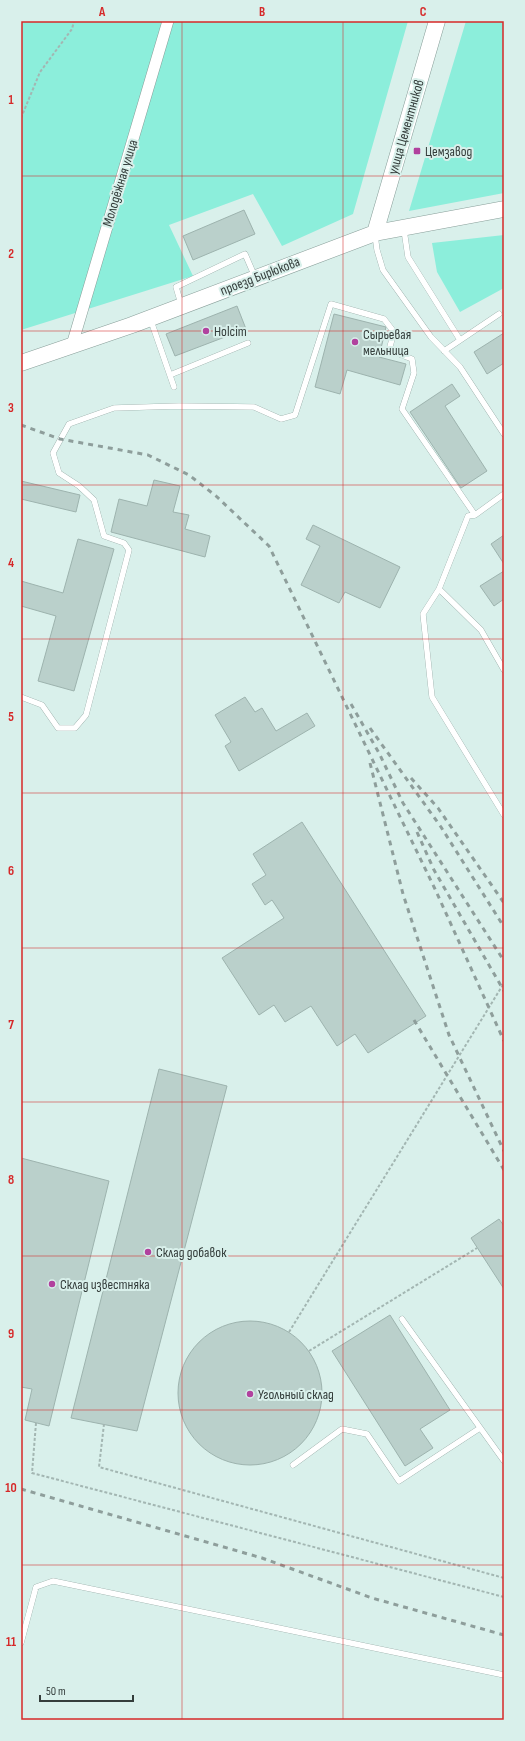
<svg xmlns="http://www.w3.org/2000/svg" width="525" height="1741" viewBox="0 0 525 1741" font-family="'Sofia Sans Condensed',sans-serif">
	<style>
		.green { fill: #8ceedb }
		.building { fill: #bad0cb; stroke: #9db3ae }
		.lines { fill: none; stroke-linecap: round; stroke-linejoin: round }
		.lane-casing { stroke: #899f9a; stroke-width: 6 }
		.street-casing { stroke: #899f9a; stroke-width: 12 }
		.secondary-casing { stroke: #899f9a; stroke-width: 17 }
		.path { stroke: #a3b6b2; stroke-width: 2; stroke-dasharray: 3 2; stroke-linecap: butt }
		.lane { stroke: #fff; stroke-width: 5.5 }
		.street { stroke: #fff; stroke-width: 11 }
		.secondary { stroke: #fff; stroke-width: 16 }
		.rail { stroke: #8e9e9b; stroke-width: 3; stroke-dasharray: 5 5; stroke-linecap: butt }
		.grid { fill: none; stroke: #d62828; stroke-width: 1; stroke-opacity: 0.55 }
		.poi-dot { fill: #b1419e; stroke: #d9f0eb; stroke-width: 1.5 }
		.labels { text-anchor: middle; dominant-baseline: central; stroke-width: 4; stroke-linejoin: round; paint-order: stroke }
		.street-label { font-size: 14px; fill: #343d3b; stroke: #d9f0eb }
		.poi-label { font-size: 14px; fill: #343d3b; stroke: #d9f0eb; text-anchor: start }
		.neatline { fill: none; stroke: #d62828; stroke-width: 1.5 }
		.grid-label { font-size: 13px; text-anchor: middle; font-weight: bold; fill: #d62828 }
	</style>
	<rect width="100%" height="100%" fill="#d9f0eb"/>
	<path class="green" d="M21,21H408L353,214L282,246L253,194L169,225L193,276L21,330Z
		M466,21H504V193L409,211Z
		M504,235V288L460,312L437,272L432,243Z"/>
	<path class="building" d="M244,210L255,234L193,260L183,236Z
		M237,306L246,329L175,356L166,334Z
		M334,314L386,327L379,357L406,364L400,385L347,370L340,394L315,387Z
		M504,333V363L487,374L474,352Z
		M452,384L460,396L445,406L487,471L461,488L410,412Z
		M154,480L180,486L173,512L189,515L185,529L210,536L205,557L111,532L119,499L147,506Z
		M21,481L80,495L76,512L21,499Z
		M313,525L400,567L380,608L345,592L339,603L301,585L320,546L306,539Z
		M504,535V564L491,544Z
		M78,539L114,549L74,691L38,681L56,616L21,606V581L63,593Z
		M504,571V599L494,606L480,586Z
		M245,697L255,712L262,708L276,731L307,713L315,726L239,771L225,746L231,742L215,715Z
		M302,822L426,1016L368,1053L355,1034L337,1046L311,1006L285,1022L274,1005L259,1015L222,958L284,918L272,900L265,905L252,884L266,875L253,854Z
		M159,1069L227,1086L137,1431L71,1418Z
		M21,1158L109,1181L49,1426L25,1420L32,1389L21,1387Z
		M499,1219L504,1226V1289L471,1238Z
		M390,1315L450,1410L420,1429L433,1448L405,1466L332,1351Z
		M178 1393a72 72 0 1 1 144 0a72 72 0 1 1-144 0Z"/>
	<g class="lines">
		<defs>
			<path id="lane" d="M404,230L408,257L460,340
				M375,235L377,250L383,270L431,337L460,367L504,434
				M181,304L176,287L245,254L255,277
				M150,318L174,387
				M444,351L499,314
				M170,375L248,343
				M504,494L475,515L468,516L439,589L481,630L504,670
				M439,589L423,614L432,697L504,815
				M21,697L42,705L58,728H75L86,715L129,550L124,543L104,536L94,500L79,486L59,473L53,453L69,424L114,408L179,406L254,407L281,419L295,415L331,304L384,319L394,332L389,350L412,359L414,373L402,409L475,515
				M402,1319L504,1461
				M293,1465L342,1429L367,1434L399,1481L480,1428
				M21,1643L36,1587L53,1581L504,1675"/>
			<path id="street" d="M72,345L168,21"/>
			<path id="secondary" d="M375,233L437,21
				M21,363L132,325L375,233L504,209"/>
		</defs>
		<use href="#lane" class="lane-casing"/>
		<use href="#street" class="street-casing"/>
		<use href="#secondary" class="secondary-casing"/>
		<path class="path" d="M21,118L40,72L72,29L74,21
			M289,1332L504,983
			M309,1351L477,1248
			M36,1423L32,1473L504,1597
			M104,1424L99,1467L504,1578"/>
		<use href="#lane" class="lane"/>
		<use href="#street" class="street"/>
		<use href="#secondary" class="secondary"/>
		<path class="rail" d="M21,425L60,439L148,455L189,475L216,496L269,546L435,889L504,1041
			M351,704L379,753L403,803L504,961
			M370,728L441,827L504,927
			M370,763L403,894L449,1035L504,1151
			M411,778L438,808L504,903
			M417,832L434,870L504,991
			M414,1020L504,1170
			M21,1489L262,1558L372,1598L504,1635"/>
	</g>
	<path class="grid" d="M182,21V1720M343,21V1720M21,176H504M21,331H504M21,485H504M21,639H504M21,793H504M21,948H504M21,1102H504M21,1256H504M21,1410H504M21,1565H504"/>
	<g class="poi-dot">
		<rect x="413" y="147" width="8" height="8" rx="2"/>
		<circle cx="206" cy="331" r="4"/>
		<circle cx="355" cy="342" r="4"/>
		<circle cx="148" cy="1252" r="4"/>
		<circle cx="52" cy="1284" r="4"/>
		<circle cx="250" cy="1394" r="4"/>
	</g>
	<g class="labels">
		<g class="street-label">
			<text transform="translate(406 127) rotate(-74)">улица Цементников</text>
			<text transform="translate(120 183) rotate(-73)">Молодёжная улица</text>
			<text transform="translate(260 276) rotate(-21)">проезд Бирюкова</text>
		</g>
		<g class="poi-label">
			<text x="425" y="151">Цемзавод</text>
			<text x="214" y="331">Holcim</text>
			<text x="363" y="334">Сырьевая<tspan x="363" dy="16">мельница</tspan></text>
			<text x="156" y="1252">Склад добавок</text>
			<text x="60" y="1284">Склад известняка</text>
			<text x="258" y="1394">Угольный склад</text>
		</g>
	</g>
	<rect width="525" height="1741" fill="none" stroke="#d9f0eb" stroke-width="44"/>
	<path d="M40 1695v6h93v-6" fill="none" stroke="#343d3b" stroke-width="2"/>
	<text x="46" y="1695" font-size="12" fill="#343d3b" stroke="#d9f0eb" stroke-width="3" paint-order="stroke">50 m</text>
	<rect x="22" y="22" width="481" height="1697" class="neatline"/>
	<g class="grid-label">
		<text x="102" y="16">A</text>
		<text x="262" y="16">B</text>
		<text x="423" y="16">C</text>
		<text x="11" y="104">1</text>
		<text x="11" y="258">2</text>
		<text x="11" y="412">3</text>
		<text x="11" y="567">4</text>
		<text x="11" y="721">5</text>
		<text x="11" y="875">6</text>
		<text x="11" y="1029">7</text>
		<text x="11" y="1184">8</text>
		<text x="11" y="1338">9</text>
		<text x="11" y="1492">10</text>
		<text x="11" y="1646">11</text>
	</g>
</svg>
